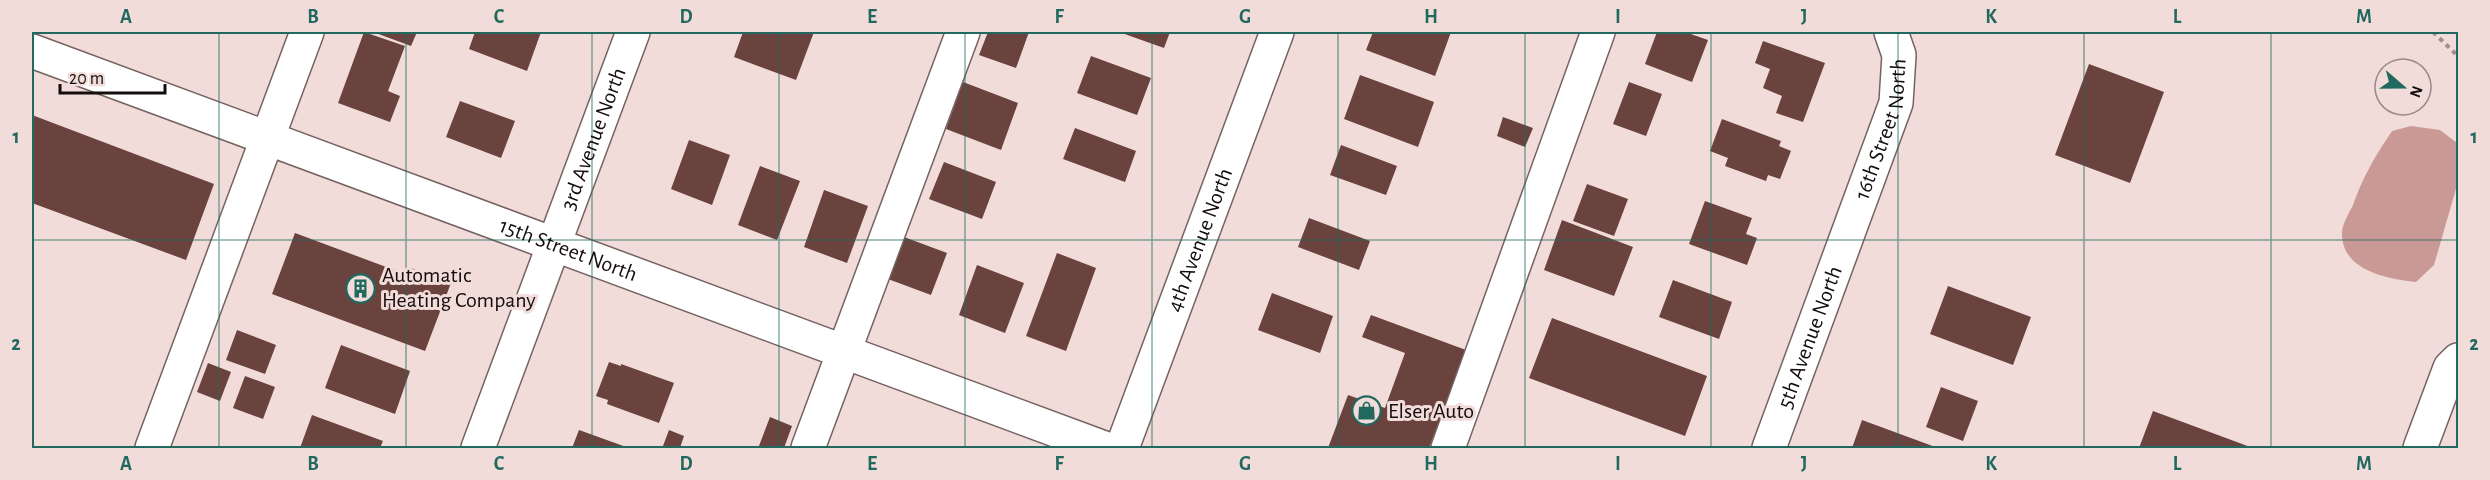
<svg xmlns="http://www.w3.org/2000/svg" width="2490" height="480" viewBox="0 0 2490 480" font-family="'Alegreya Sans',sans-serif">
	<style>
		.water { fill: #c99a95 }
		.building { fill: #6a423e }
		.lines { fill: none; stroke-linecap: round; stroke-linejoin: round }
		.minor-casing { stroke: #756361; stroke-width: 36 }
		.path { stroke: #9f908e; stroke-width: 4; stroke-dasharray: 4.5 4.5; stroke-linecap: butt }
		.minor { stroke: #fff; stroke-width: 33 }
		.grid { fill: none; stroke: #21695f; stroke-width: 1.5; stroke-opacity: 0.55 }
		.labels { text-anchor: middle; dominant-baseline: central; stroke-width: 6; stroke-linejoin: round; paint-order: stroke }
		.street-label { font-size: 22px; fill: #130d0c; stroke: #f1dcda }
		.poi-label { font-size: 22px; fill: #130d0c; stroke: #f1dcda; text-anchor: start }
		.neatline { fill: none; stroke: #21695f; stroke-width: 2 }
		.grid-label { font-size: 20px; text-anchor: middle; font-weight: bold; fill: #21695f }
	</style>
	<rect width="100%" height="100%" fill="#f1dcda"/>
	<path class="water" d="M2411,126L2440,130L2457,143L2458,147V182L2434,265L2416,282C2388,279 2343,271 2342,235C2341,226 2349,213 2353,205C2364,175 2374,158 2392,131Z"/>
	<path class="building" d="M364,32L405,46L388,91L400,96L390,122L338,103Z
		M373,32H417L411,46Z
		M475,32H541L527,71L469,49Z
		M743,32H814L796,80L734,57Z
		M988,32H1029L1016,68L979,55Z
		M1119,32H1170L1164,48Z
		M1373,32H1451L1435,76L1366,50Z
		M1657,32H1685L1708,40L1692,82L1645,64Z
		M1763,41L1825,63L1803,122L1776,113L1782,96L1763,88L1770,69L1755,63Z
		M1091,56L1151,78L1137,115L1077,93Z
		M2089,64L2164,92L2130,183L2055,155Z
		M1360,75L1434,102L1418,147L1344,119Z
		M963,82L1018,103L1001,150L946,129Z
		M1629,82L1662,94L1646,136L1613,124Z
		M460,101L515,121L501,158L446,137Z
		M32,115L214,184L186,260L32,203Z
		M1503,117L1533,128L1525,147L1497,136Z
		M1722,119L1781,141L1779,146L1791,151L1780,179L1768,175L1766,181L1725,166L1728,158L1710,151Z
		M1075,128L1136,151L1125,182L1063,159Z
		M689,140L730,155L712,205L671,189Z
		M1341,145L1397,166L1386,195L1330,175Z
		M944,162L996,182L982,219L929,199Z
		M760,166L800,181L777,240L738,225Z
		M1587,184L1628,199L1614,236L1573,221Z
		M824,190L868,206L847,263L804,247Z
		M1705,201L1752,218L1746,234L1757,238L1747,265L1689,244Z
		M1309,218L1370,241L1359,270L1298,247Z
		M1562,220L1633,247L1614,296L1544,270Z
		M295,233L405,274L408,267L451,283L425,351L272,294Z
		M904,237L947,253L931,295L888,279Z
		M1057,253L1096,268L1066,351L1026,336Z
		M977,265L1024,283L1005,333L959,315Z
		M1673,280L1732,302L1719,339L1659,317Z
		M1948,286L2031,317L2013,365L1930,334Z
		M1272,293L1333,316L1320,353L1258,330Z
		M1371,315L1466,350L1429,448H1328L1348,395L1385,408L1405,353L1362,337Z
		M1552,318L1707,376L1685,436L1529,378Z
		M237,330L276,345L265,374L226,360Z
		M341,345L410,371L395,414L325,388Z
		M609,362L621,366V364L674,383L659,423L607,404L608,400L596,396Z
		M208,363L231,372L220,401L197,392Z
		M245,376L275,387L263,419L233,408Z
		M1941,387L1978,401L1963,441L1926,427Z
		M2153,411L2253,448H2139Z
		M312,415L383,441L380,448H300Z
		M770,417L792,426L784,448L759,446Z
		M1862,420L1938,448H1852Z
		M579,430L629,448H572Z
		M669,430L684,436L680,448L663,446Z"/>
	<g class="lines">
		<defs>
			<g id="minor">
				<path id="s1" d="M32,51L1104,448"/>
				<path d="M152,448L307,32"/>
				<path id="s2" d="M478,448L633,32"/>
				<path d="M808,448L963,32"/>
				<path id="s3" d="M1122,448L1277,32"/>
				<path d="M1448,448L1598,32"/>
				<path id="s4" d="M1769,448L1896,103L1899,55L1891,32"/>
				<path d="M2420,448L2450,368L2458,360"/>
			</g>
		</defs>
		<use href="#minor" class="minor-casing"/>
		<path class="path" d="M2433,32L2458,56"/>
		<use href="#minor" class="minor"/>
	</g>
	<path class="grid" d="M219,32V448M406,32V448M592,32V448M779,32V448M965,32V448M1152,32V448M1338,32V448M1525,32V448M1711,32V448M1898,32V448M2084,32V448M2271,32V448M32,240H2458"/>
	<defs>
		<symbol id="building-ring" viewBox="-11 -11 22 22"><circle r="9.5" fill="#f1dcda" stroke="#21695f" stroke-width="1.5"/><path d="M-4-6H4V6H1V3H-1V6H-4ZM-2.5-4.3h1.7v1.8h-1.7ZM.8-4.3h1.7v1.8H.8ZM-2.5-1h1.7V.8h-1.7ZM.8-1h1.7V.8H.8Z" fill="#21695f"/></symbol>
		<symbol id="shop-ring" viewBox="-11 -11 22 22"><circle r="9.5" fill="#f1dcda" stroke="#21695f" stroke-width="1.5"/><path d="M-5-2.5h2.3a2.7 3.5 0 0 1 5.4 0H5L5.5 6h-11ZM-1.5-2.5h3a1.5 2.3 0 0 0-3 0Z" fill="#21695f"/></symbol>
	</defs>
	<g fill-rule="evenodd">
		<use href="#building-ring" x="344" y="272" width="33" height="33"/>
		<use href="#shop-ring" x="1350" y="394" width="33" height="33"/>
	</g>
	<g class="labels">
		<g class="street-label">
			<text stroke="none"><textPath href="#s4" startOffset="339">16th Street North</textPath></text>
			<text stroke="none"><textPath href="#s2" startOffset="330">3rd Avenue North</textPath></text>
			<text stroke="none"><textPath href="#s3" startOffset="222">4th Avenue North</textPath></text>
			<text stroke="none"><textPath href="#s1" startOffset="572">15th Street North</textPath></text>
			<text stroke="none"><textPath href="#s4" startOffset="118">5th Avenue North</textPath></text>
		</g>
		<g class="poi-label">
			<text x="382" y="275">Automatic<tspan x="382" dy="25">Heating Company</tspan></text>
			<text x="1388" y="411">Elser Auto</text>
		</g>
	</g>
	<rect width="2490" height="480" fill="none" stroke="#f1dcda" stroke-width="66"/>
	<g transform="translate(2403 87) rotate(110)"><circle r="28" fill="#f1dcda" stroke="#988988" stroke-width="1.5"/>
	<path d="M0-4.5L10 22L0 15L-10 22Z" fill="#21695f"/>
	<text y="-9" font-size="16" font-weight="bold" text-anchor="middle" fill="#130d0c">N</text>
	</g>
	<path d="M60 84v9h105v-9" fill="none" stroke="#130d0c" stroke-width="3"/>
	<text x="69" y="84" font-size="18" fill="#130d0c" stroke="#f1dcda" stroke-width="4.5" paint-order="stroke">20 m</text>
	<rect x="33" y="33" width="2424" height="414" class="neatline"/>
	<g class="grid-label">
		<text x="126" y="23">A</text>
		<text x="313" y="23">B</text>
		<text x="499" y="23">C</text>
		<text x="686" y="23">D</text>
		<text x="872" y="23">E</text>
		<text x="1059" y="23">F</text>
		<text x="1245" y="23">G</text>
		<text x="1431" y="23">H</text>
		<text x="1618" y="23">I</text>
		<text x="1804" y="23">J</text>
		<text x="1991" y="23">K</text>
		<text x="2177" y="23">L</text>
		<text x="2364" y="23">M</text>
		<text x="16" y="143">1</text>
		<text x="2474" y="143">1</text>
		<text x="16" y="350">2</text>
		<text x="2474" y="350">2</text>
		<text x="126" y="470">A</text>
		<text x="313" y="470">B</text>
		<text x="499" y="470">C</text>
		<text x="686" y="470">D</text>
		<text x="872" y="470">E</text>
		<text x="1059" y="470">F</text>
		<text x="1245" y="470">G</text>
		<text x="1431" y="470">H</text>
		<text x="1618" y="470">I</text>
		<text x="1804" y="470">J</text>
		<text x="1991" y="470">K</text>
		<text x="2177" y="470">L</text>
		<text x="2364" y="470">M</text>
	</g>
</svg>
